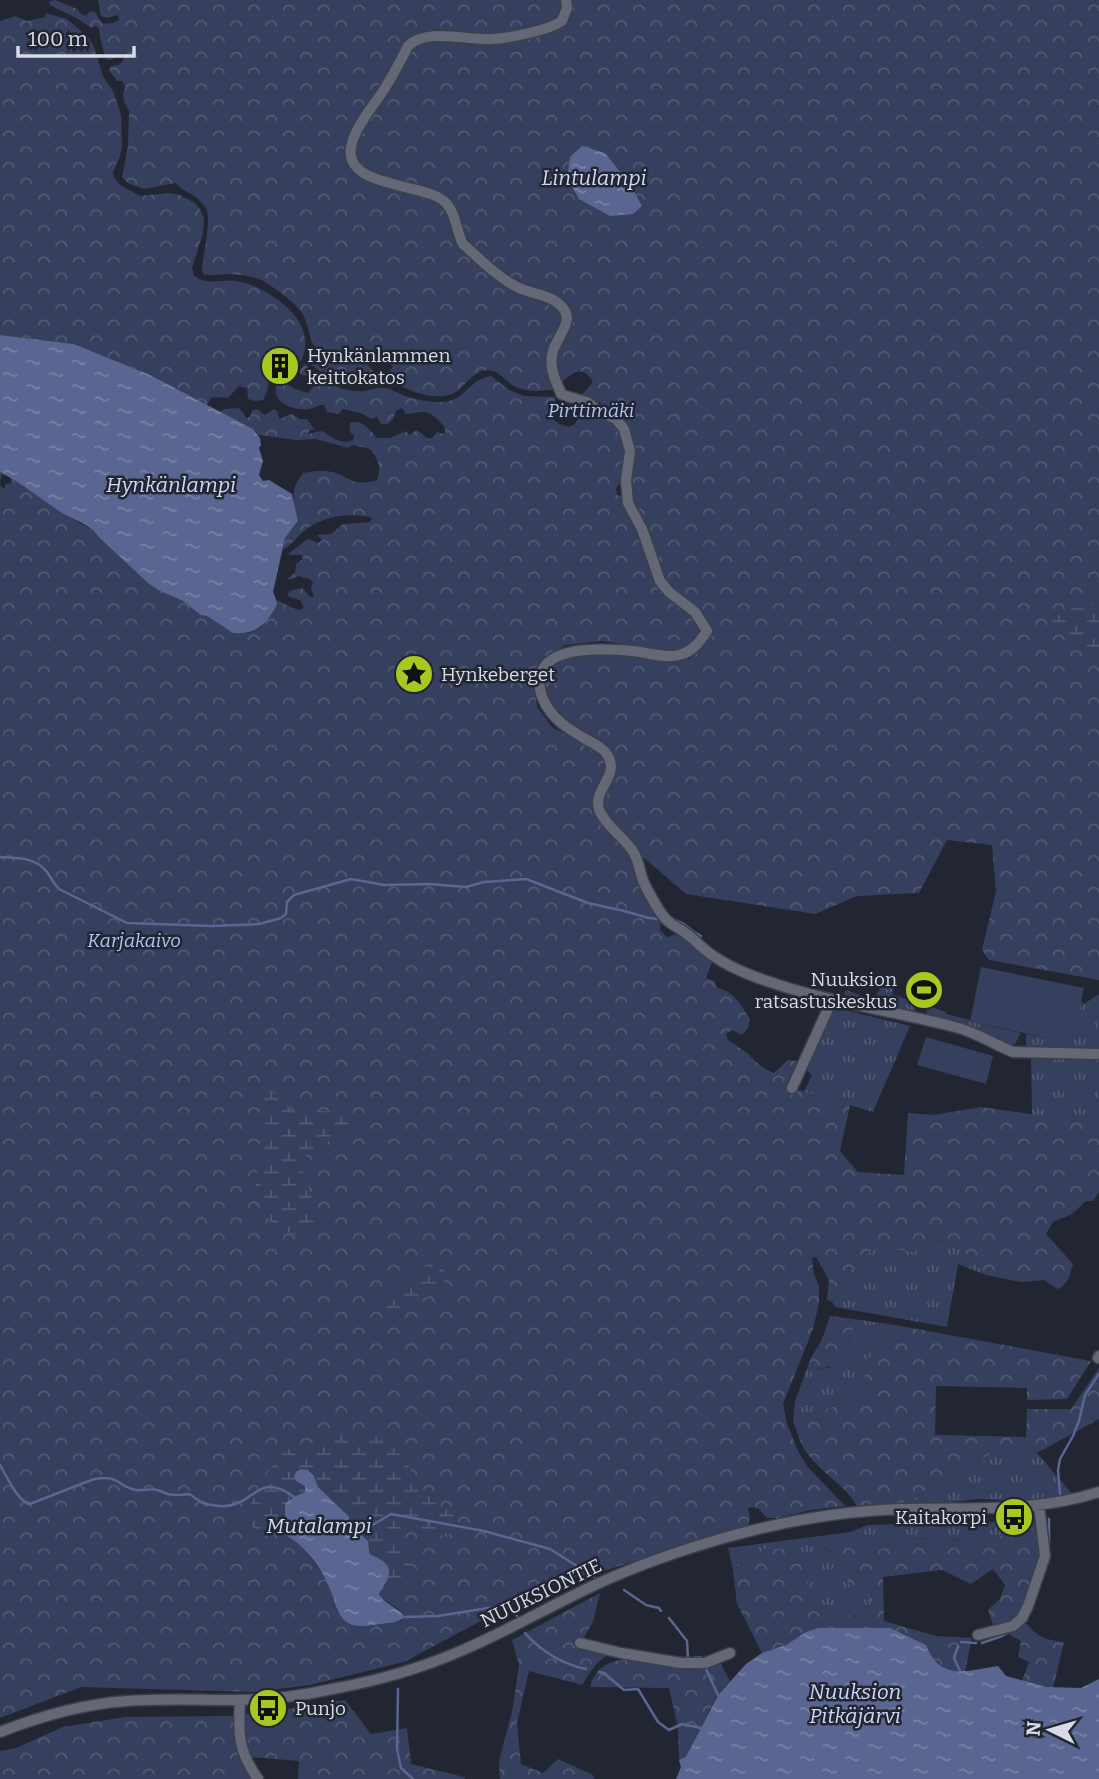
<svg xmlns="http://www.w3.org/2000/svg" width="1099" height="1779" viewBox="0 0 1099 1779" font-family="Bitter,serif">
	<style>
		.grass { fill: url(#grass-tufts) }
		.forest { fill: url(#forest-crowns); fill-rule: evenodd }
		.wetland { fill: url(#wetland-marsh) }
		.pitch { fill: #363f5d }
		.water { fill: url(#water-ripples) }
		.lines { fill: none; stroke-linecap: round; stroke-linejoin: round }
		.stream { stroke: #5a6691; stroke-width: 2.5 }
		.minor-casing { stroke: #3d404a; stroke-width: 13 }
		.minor { stroke: #636776; stroke-width: 10 }
		.labels { text-anchor: middle; dominant-baseline: central; stroke-width: 5; stroke-linejoin: round; paint-order: stroke }
		.poi-label { font-size: 19px; fill: #d8dbe3; stroke: #222632; text-anchor: start }
		.park-label { font-size: 19px; font-style: italic; fill: #b2c3f9; stroke: #222632 }
		.street-label { font-size: 19px; fill: #d8dbe3; stroke: #222632 }
		.water-label { font-size: 21px; font-style: italic; fill: #cfd8f4; stroke: #222632 }
	</style>
	<defs>
		<pattern id="grass-tufts" width="24" height="20" patternUnits="userSpaceOnUse" patternTransform="scale(1.75)"><rect width="24" height="20" fill="#363f5d"/><path d="M3 7l-1-3M5 7V3M7 7l1-3M15 17l-1-3M17 17v-4M19 17l1-3" fill="none" stroke="#525a74"/></pattern>
		<pattern id="forest-crowns" width="20" height="18" patternUnits="userSpaceOnUse" patternTransform="scale(1.75)"><rect width="20" height="18" fill="#363f5d"/><path d="M2 6a3 3 0 1 1 6 0M12 15a3 3 0 1 1 6 0" fill="none" stroke="#525a74"/></pattern>
		<pattern id="wetland-marsh" width="20" height="14" patternUnits="userSpaceOnUse" patternTransform="scale(1.75)"><rect width="20" height="14" fill="#363f5d"/><path d="M1 5h8M5 5V1M11 12h8M15 12V8" fill="none" stroke="#525a74"/></pattern>
		<pattern id="water-ripples" width="26" height="14" patternUnits="userSpaceOnUse" patternTransform="scale(1.75)"><rect width="26" height="14" fill="#5a6691"/><path d="M2 4q2-2 4 0t4 0M15 11q2-2 4 0t4 0" fill="none" stroke="#7982a5"/></pattern>
	</defs>
	<rect width="100%" height="100%" fill="#222632"/>
	<path class="grass" d="M877,975L896,981L892,994L916,1003L914,1013L846,999L844,995L846,990L868,998L876,995C882,988 881,982 877,975Z
		M1099,994V1050L1033,1049L1028,1048L1026,1045V1034L1072,1043L1081,1001L1084,1004Z
		M928,1006L946,1012V1014L970,1020V1021L1021,1033L1015,1044L1009,1046L930,1017L927,1015L926,1009Z
		M832,1007L910,1026L873,1112L804,1092L812,1075L805,1069Z
		M1031,1057H1099V1124L1032,1115Z
		M950,1240L958,1244L986,1275L958,1264L947,1327L835,1307L832,1302L857,1260L876,1247L924,1249L936,1241Z
		M847,1318L895,1325L868,1360L861,1391L857,1398L793,1421L795,1401L809,1363L817,1370L830,1367L852,1327Z
		M992,1453H1037L1072,1494L1052,1499L1030,1501L979,1499L951,1502L906,1503Z
		M1029,1521L1037,1523L1038,1530L973,1540L905,1538L871,1554L822,1547L841,1558L872,1590L870,1619L818,1614L767,1548L733,1570L728,1548L851,1532L867,1525Z"/>
	<path class="forest" d="M55,0L77,9L81,14L86,16L90,11L95,12L102,23C108,24 114,24 119,20L118,15L107,18L101,16L98,0H562L563,7L556,21L546,25L497,36L441,34L440,30L435,29L433,33L429,34L425,31L410,38L403,48L375,99L348,160L402,190L440,202L447,208L472,257L555,303L563,317L558,338L553,390C539,391 524,393 511,384C505,380 500,373 493,371C473,366 467,388 452,394C429,402 403,388 384,377L393,367C387,361 380,361 372,360L368,365L376,375L373,381C354,387 323,377 310,363L316,348C309,341 309,324 302,313C296,303 269,283 259,279C250,276 240,275 231,274C222,274 213,276 204,274L202,269C203,255 212,220 206,208C205,207 199,200 198,199C191,192 182,191 176,183L144,189L128,183L122,177L128,146L129,111L124,101L123,93L125,86L122,81H117L109,70L111,66L119,65L123,61V57L117,56L111,60L106,59L101,42L99,29L96,26L91,28L78,19L50,5L49,2Z
		M569,0H1099V602L1080,608L1061,612L1087,648L1099,652V980L989,960L982,950L996,891L992,845L947,840L919,893L857,896L815,914L686,894L635,850L608,817L602,804L604,796L612,779L614,760C593,744 541,712 544,684C544,676 551,667 555,659L602,653L657,659H689L707,641L710,631L671,591L661,576L634,510L630,490L633,465L632,440L626,425L618,415L606,411L600,402L594,403L580,397L593,382C581,363 573,374 559,384L554,358L569,311L564,301L518,284L479,253L465,240L462,225L453,206L445,196L422,188L386,179L366,171L357,162L355,152L358,135L404,60L412,51L425,40L552,30L566,24L570,12Z
		M45,13L67,19L89,38L94,47L103,76L114,93L121,115L122,146L120,156L113,172L114,178L120,185L140,196L169,193L180,195L195,203L200,209L204,219L203,233L192,268L194,276C207,286 221,279 237,281C269,287 321,322 301,361H294L290,358C260,365 275,383 263,400L255,401L248,399L247,388L239,386L228,398L216,397L211,398L207,405L150,375L74,344L0,335V21L15,16L27,21L45,17Z
		M305,364C320,378 336,391 358,391C367,392 376,387 385,388C392,389 399,394 405,396C418,400 436,404 449,401C466,397 471,379 491,376L509,390L524,396L555,397L553,419L559,424L569,427L575,424L583,410L595,412L619,427L627,454L626,478L621,481L616,488L617,495L624,496L626,512L641,539L662,590L690,611L700,624L699,637L684,650L669,652L645,647L602,641L565,645L545,658L534,680L537,707L552,727L601,754L607,766L595,796L594,809L627,850L661,918L660,930L667,937L680,933L713,959L706,978L714,981L718,988C736,993 741,1005 750,1020L748,1028L742,1035L732,1030L726,1034L728,1040L746,1052L755,1061L765,1069L774,1073L788,1060L797,1061L786,1086L850,1105L840,1151L858,1172L904,1175L908,1113L933,1115L981,1107L1099,1124V1192L1093,1201H1086L1072,1214L1053,1222L1046,1234L1073,1264C1070,1274 1068,1286 1057,1289L1044,1280L1021,1282L986,1275L958,1244L950,1240L936,1241L924,1249L913,1252L876,1247L857,1260L832,1302L827,1300L829,1280L816,1257L812,1258L814,1274L819,1286V1303L813,1329L783,1404L787,1424L798,1451L807,1466L845,1506L811,1510L777,1518H767L759,1509L752,1507L748,1508L750,1519L748,1525L597,1573L568,1579L531,1594L404,1662L310,1685L255,1692L81,1687L0,1718V472L4,474L1,476L0,485L3,488H5V484L11,483V479L28,488L76,521L95,531L107,544L149,584L160,591L183,601L201,614L207,616L233,633H248L260,628L276,606L277,600L295,609L301,610L304,607L300,600L289,597L287,595L290,591L302,588L310,597H314L311,588L313,582L310,579L298,576L293,579H287L295,573L296,564L303,559L302,555H291L288,554L305,541L309,539L318,543L322,540L317,535L331,534L343,524L370,522L372,518C354,512 324,516 308,528C298,535 294,543 283,550L285,538L298,521C294,502 289,490 303,473C310,472 319,470 326,471C349,473 350,489 377,480C382,466 378,460 370,449L353,445L348,448L316,439L296,440L259,435L253,429L220,412L225,409L239,408L247,418L250,417L252,411L257,409L265,415L274,409L278,412L279,419L292,414L300,419H307L314,429L309,431V434L321,431C332,436 340,446 353,440L354,436L350,432V423C362,419 369,429 377,438H390L406,431L409,435L417,430L427,438H432L437,432L444,434L445,432C444,422 446,430 440,422C428,408 423,412 406,414L402,408L396,411L393,419L388,424H381L377,417L371,419L361,413L343,409L339,414L327,412L324,405H319C304,417 264,403 279,381L284,382L295,389L308,393L316,383L313,378L300,374V370ZM289,1536L379,1591L381,1597L399,1610L404,1617L401,1621L342,1619L327,1580L305,1550Z
		M830,1316L847,1318L852,1327L856,1353C844,1362 831,1366 816,1370L809,1363C812,1354 817,1349 821,1341C825,1333 827,1324 830,1316Z
		M895,1325L1091,1361L1067,1399L1027,1400V1388L936,1386L935,1435L1026,1437L1027,1409H1071L1099,1368V1419L1037,1453H992L906,1503L857,1506C844,1483 817,1471 803,1447C799,1439 796,1429 793,1421L857,1398L861,1391L868,1360Z
		M1038,1530L1041,1555L1039,1565L1019,1616C1037,1634 1037,1639 1064,1642L1053,1688L1047,1687L1022,1681L1029,1662L1018,1657L1021,1641L993,1625L988,1610L1000,1599L1005,1585L993,1569L971,1584L942,1570L883,1577L884,1621L936,1636L972,1638L965,1671H948L931,1658L837,1628H818L806,1632L786,1645L762,1653L737,1604L733,1570L767,1548L795,1550L819,1614L869,1619L872,1590L850,1587L841,1558L821,1546L851,1532L871,1554L905,1538L973,1540Z
		M600,1593L593,1622L579,1646L611,1653C597,1660 590,1672 582,1685L529,1671L517,1723L521,1764L543,1773L558,1759L593,1775L594,1779H500L499,1761L512,1712L519,1665L512,1640Z
		M627,1659L691,1670L721,1664L730,1681L717,1695L686,1758L679,1760L678,1727L669,1688L590,1687C595,1668 608,1661 627,1659Z
		M345,1700L371,1734L407,1728L411,1764L464,1777L465,1779H298L299,1761L250,1757L245,1739L243,1714L269,1712Z
		M235,1716C234,1745 235,1755 253,1779H0V1751L16,1748L63,1727L125,1717Z"/>
	<path class="wetland" d="M1099,602V652L1087,648L1050,627C1058,605 1079,610 1099,602Z
		M269,1092L277,1094L287,1108L294,1113L317,1110L329,1112L339,1110L349,1112L354,1123L348,1133L333,1138L306,1155L302,1165L305,1179L319,1214L315,1232L302,1236L279,1230L270,1221L257,1195L255,1181L263,1148L266,1126L261,1106V1096Z
		M426,1266L443,1268L445,1279L440,1291L397,1310L383,1308L380,1303C396,1292 408,1275 426,1266Z
		M336,1429C358,1429 386,1436 400,1454C409,1465 415,1480 424,1491C433,1501 443,1508 454,1515C456,1524 453,1530 447,1537C436,1536 422,1524 411,1530C406,1532 403,1538 403,1543C403,1550 408,1557 409,1564C412,1586 399,1593 379,1591L384,1586L382,1560L371,1556L368,1553V1540L359,1533L352,1534L333,1502L318,1487L314,1476L296,1481L305,1487V1492C301,1494 297,1495 294,1498C284,1504 283,1522 280,1532L264,1533L245,1523C245,1510 273,1458 285,1451C293,1447 303,1446 311,1442C320,1438 328,1433 336,1429Z"/>
	<path class="pitch" d="M981,967L1084,988L1072,1044L970,1021Z
		M926,1037L993,1056L986,1084L917,1065Z"/>
	<path class="water" d="M582,146L605,153L630,184L642,206L633,214L610,216L579,199L567,178L570,157Z
		M0,335L74,344L150,375L253,429L260,438L261,445L259,448L263,461L259,475L263,481L269,480L292,494L298,521L285,538L273,592C274,593 277,602 277,603C277,606 274,610 272,613C263,628 251,635 233,633L207,616L201,615L183,601L160,591L149,584L103,541C99,538 96,533 93,530C83,522 70,518 59,511C40,498 21,483 0,472Z
		M301,1469L308,1470L314,1476L318,1487L349,1517L350,1530L352,1534L359,1533L368,1541L369,1553C373,1557 380,1558 384,1562C396,1573 384,1584 379,1594C385,1604 397,1607 405,1617C398,1623 388,1623 379,1624C368,1626 352,1629 343,1619C336,1611 334,1598 330,1589C321,1566 302,1542 280,1532L285,1516V1504L294,1497L305,1492V1486L296,1481L294,1477L296,1472Z
		M818,1628H890L926,1645C940,1681 966,1671 998,1666L1006,1676L1047,1687L1081,1688L1099,1679V1779H676L681,1767L679,1760L686,1757L718,1695L746,1664L762,1653L786,1645L806,1632Z"/>
	<g class="lines">
		<path class="stream" d="M0,857C16,858 34,857 45,870C51,876 53,883 59,889L127,923L212,926L259,924L281,918L286,914L287,902L294,895L351,879L384,885L430,884L466,887L484,882L526,879L588,903L624,911L649,918L658,919
			M671,919C689,923 688,931 701,936
			M0,1465C6,1475 17,1500 29,1504C32,1504 84,1482 95,1479C120,1474 117,1487 136,1490C143,1491 150,1488 157,1490C161,1491 164,1493 168,1494C175,1496 182,1495 189,1494C195,1497 198,1501 203,1503C208,1505 214,1505 219,1506C255,1509 256,1469 294,1497
			M1060,1494L1058,1470L1060,1459L1073,1436L1079,1421L1085,1395L1099,1374
			M359,1533L391,1514L484,1531L550,1549L594,1577
			M1049,1544V1519
			M624,1590L646,1605L659,1608L661,1611
			M405,1617L438,1616L507,1605L517,1616
			M669,1618L687,1641L688,1659L700,1657
			M525,1633C541,1651 562,1664 586,1669
			M961,1642L976,1643
			M982,1643L1002,1636L1014,1629
			M958,1646L954,1658L960,1671
			M706,1669L718,1695
			M599,1672L604,1673L624,1690L638,1689L658,1722L669,1730L682,1724L701,1728
			M398,1689L397,1749L401,1768L413,1779"/>
		<defs>
			<path id="minor" d="M566,0L567,8L562,21C549,30 510,38 493,39C468,41 427,27 408,46C401,60 393,75 385,88C374,106 344,138 352,160C358,176 382,181 397,185C413,190 436,192 447,204C457,216 456,231 463,244C480,259 498,278 519,288C530,293 544,294 555,301C561,305 567,311 567,319C566,327 560,336 556,344C547,360 553,376 560,391L561,394L569,397L587,402L600,412L616,419L624,429L630,451L626,480L628,503L642,529L660,581L669,592L695,612L707,631C700,642 692,652 679,655C665,659 647,652 632,651C609,649 556,645 543,669C537,679 539,689 543,699C552,720 570,730 589,741C595,744 602,748 606,753C623,776 590,789 600,812C608,828 625,838 634,853C639,862 640,874 644,883C648,891 652,899 657,907C668,925 672,923 687,934C696,941 703,949 712,955C736,972 766,981 795,990C847,1005 902,1013 955,1027C976,1032 993,1044 1013,1052L1099,1054
				M792,1088L832,1000
				M1098,1358L1099,1356
				M978,1635L1013,1626L1022,1618L1028,1606L1045,1556L1039,1505
				M580,1643L621,1653L681,1663H705L730,1653
				M240,1700C238,1733 238,1751 258,1779
				M0,1732C41,1716 83,1704 127,1701C163,1698 200,1700 236,1700C268,1700 301,1696 332,1689C377,1681 422,1668 463,1650C509,1630 552,1605 597,1584C636,1566 679,1551 720,1539C779,1522 840,1511 901,1509C967,1507 1035,1513 1099,1492"/>
		</defs>
		<use href="#minor" class="minor-casing"/>
		<use href="#minor" class="minor"/>
	</g>
	<defs>
		<symbol id="building-disc" viewBox="-11 -11 22 22"><circle r="9.5" fill="#a6c821" stroke="#222632"/><path d="M-4-6H4V6H1V3H-1V6H-4ZM-2.5-4.3h1.7v1.8h-1.7ZM.8-4.3h1.7v1.8H.8ZM-2.5-1h1.7V.8h-1.7ZM.8-1h1.7V.8H.8Z" fill="#111"/></symbol>
		<symbol id="sight-disc" viewBox="-11 -11 22 22"><circle r="9.5" fill="#a6c821" stroke="#222632"/><path d="M0-6L1.8-2.2L6-1.7L2.9 1.2L3.7 5.4L0 3.3L-3.7 5.4L-2.9 1.2L-6-1.7L-1.8-2.2Z" fill="#111"/></symbol>
		<symbol id="stadium-disc" viewBox="-11 -11 22 22"><circle r="9.5" fill="#a6c821" stroke="#222632"/><path d="M0-5a6.5 5 0 1 0 0 10a6.5 5 0 1 0 0-10ZM-3.5-1.8h7v3.6h-7Z" fill="#111"/></symbol>
		<symbol id="bus-disc" viewBox="-11 -11 22 22"><circle r="9.5" fill="#a6c821" stroke="#222632"/><path d="M-5-6H5V4H4V6H2V4H-2V6H-4V4H-5ZM-3.5-4V0h7V-4ZM-3.5 1.2v1.5H-2V1.2ZM2 1.2v1.5H3.5V1.2Z" fill="#111"/></symbol>
	</defs>
	<g fill-rule="evenodd">
		<use href="#building-disc" x="258" y="344" width="44" height="44"/>
		<use href="#sight-disc" x="392" y="652" width="44" height="44"/>
		<use href="#stadium-disc" x="902" y="968" width="44" height="44"/>
		<use href="#bus-disc" x="992" y="1495" width="44" height="44"/>
		<use href="#bus-disc" x="246" y="1686" width="44" height="44"/>
	</g>
	<g class="labels">
		<g class="poi-label">
			<text x="307" y="355">Hynkänlammen<tspan x="307" dy="22">keittokatos</tspan></text>
			<text x="441" y="674">Hynkeberget</text>
			<text x="897" y="979" text-anchor="end">Nuuksion<tspan x="897" dy="22">ratsastuskeskus</tspan></text>
			<text x="987" y="1517" text-anchor="end">Kaitakorpi</text>
			<text x="295" y="1708">Punjo</text>
		</g>
		<g class="park-label">
			<text x="591" y="410">Pirttimäki</text>
			<text x="134" y="940">Karjakaivo</text>
		</g>
		<g class="street-label">
			<text transform="translate(541 1593) rotate(-26)">NUUKSIONTIE</text>
		</g>
		<g class="water-label">
			<text x="594" y="178">Lintulampi</text>
			<text x="171" y="485">Hynkänlampi</text>
			<text x="319" y="1526">Mutalampi</text>
			<text x="855" y="1692">Nuuksion<tspan x="855" dy="24">Pitkäjärvi</tspan></text>
		</g>
	</g>
	<g transform="translate(1050 1730) rotate(275)" stroke="#222632" stroke-width="5" paint-order="stroke">
	<path d="M0-5L12 26L0 18L-12 26Z" fill="#d8dbe3"/>
	<text y="-10" font-size="19" font-weight="bold" text-anchor="middle" fill="#d8dbe3">N</text>
	</g>
	<path d="M18 46v10h116v-10" fill="none" stroke="#d8dbe3" stroke-width="3.5"/>
	<text x="28" y="46" font-size="21" fill="#d8dbe3" stroke="#222632" stroke-width="5" paint-order="stroke">100 m</text>
</svg>
